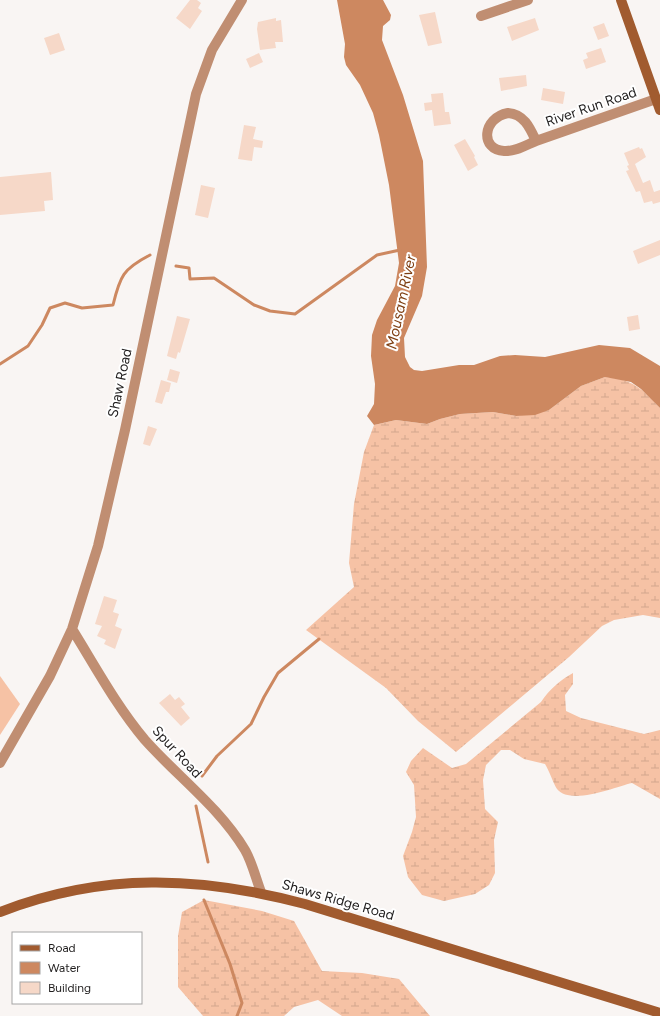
<svg xmlns="http://www.w3.org/2000/svg" width="660" height="1016" viewBox="0 0 660 1016" font-family="Figtree,sans-serif">
	<style>
		.grass { fill: #f6c2a5 }
		.wetland { fill: url(#wetland-marsh) }
		.water { fill: #cd8860 }
		.lines { fill: none; stroke-linecap: round; stroke-linejoin: round }
		.stream { stroke: #cd8860; stroke-width: 3 }
		.building { fill: #f6d8c8 }
		.street { stroke: #c08e72; stroke-width: 10 }
		.secondary { stroke: #a15b2f; stroke-width: 10 }
		.labels { text-anchor: middle; dominant-baseline: central; stroke-width: 4; stroke-linejoin: round; paint-order: stroke }
		.street-label { font-size: 14px; fill: #201e1e; stroke: #fff }
		.water-label { font-size: 15px; font-style: italic; fill: #7e3e11; stroke: #fff }
	</style>
	<defs>
		<pattern id="wetland-marsh" width="20" height="14" patternUnits="userSpaceOnUse"><rect width="20" height="14" fill="#f6c2a5"/><path d="M1 5h8M5 5V1M11 12h8M15 12V8" fill="none" stroke="#d3a68e"/></pattern>
	</defs>
	<rect width="100%" height="100%" fill="#f9f5f3"/>
	<path class="grass" d="M0,676L20,704L0,735Z"/>
	<path class="wetland" d="M605,377C633,379 642,389 660,408V618L643,615L614,620L602,626L569,657L456,752L418,721L386,688L306,630L354,587L349,563L354,504L364,452L374,425L396,420L427,424L440,419L460,414L493,412L516,416L549,410L581,386Z
		M573,673V684L565,695L566,711L581,718L644,734L660,730V799L632,783C615,787 571,806 557,789C554,785 549,770 545,764L524,759L510,750H501L486,765L483,780L485,809L498,822L494,840L495,873L489,885L475,894L444,901L422,895L408,877L403,856L412,832L416,817L414,785L406,772L411,761L423,748L452,768L466,764L541,702C550,689 559,681 573,673Z
		M204,900L262,911L294,921L322,971L362,973L399,979L430,1016H342L318,1000L294,1007L284,1016H203L178,987V936L182,912Z"/>
	<path class="water" d="M337,0H383L391,15L390,20L383,26L382,40L403,95L423,161L427,267L422,296L404,338L405,357L410,367L414,370L422,371L459,365H474L500,356L515,355L545,357L599,345L630,348L660,366V408L641,389L631,382L605,377L581,386L549,410L535,415L516,416L493,412L460,414L440,419L427,424L396,420L374,425L367,416L374,404L375,384L371,356L372,335L377,320L395,286L399,263L389,185L379,135L373,113L360,85L346,65L344,57L345,44Z"/>
	<g class="lines">
		<path class="stream" d="M176,266L189,268L190,279L214,278L254,305L270,311L295,314L377,255L400,250
			M0,364L28,346L42,325L50,308L65,303L82,308L113,305C120,276 123,269 150,255
			M202,776L217,756L251,724L264,697L278,673L319,639
			M196,806L208,862
			M204,900L230,964L242,1003L237,1016"/>
	</g>
	<path class="building" d="M190,0H197L201,3L198,8L202,11L190,29L176,18Z
		M435,12L442,43L428,46L419,15Z
		M276,18V21L281,20L283,42H275L276,48L260,50L257,29L258,22Z
		M535,18L539,30L512,41L507,27Z
		M604,23L609,36L598,40L593,27Z
		M59,33L65,50L50,55L44,38Z
		M601,48L606,62L586,69L583,60L588,58L586,53Z
		M259,53L263,62L250,68L246,59Z
		M526,75L527,86L501,91L499,78Z
		M543,88L565,92L563,104L541,100Z
		M443,93L445,112H449L451,124L434,126L432,110L425,111L424,103L432,102L431,94Z
		M244,125L256,127L253,139L263,141L262,148L254,147L252,161L238,159Z
		M465,139L475,156L474,157L478,165L468,171L454,145Z
		M639,147L640,149L642,148L646,157L635,164L643,183L650,180L654,192L660,190V202L653,204L652,201L644,203L640,191L636,192L626,171L629,170L627,166L629,165L624,153Z
		M51,172L53,200L44,201L45,211L0,215V177Z
		M201,185L215,188L208,218L195,215Z
		M660,240V255L638,264L633,251Z
		M638,315L640,329L629,331L627,317Z
		M177,316L190,319L180,353L178,352L176,359L167,356Z
		M170,369L180,372L177,383L167,380Z
		M161,380L171,383L169,392H166L162,404L155,402Z
		M148,426L157,429L150,446L143,444Z
		M104,596L117,600L113,612L119,614L115,626L122,629L115,649L104,644L106,640L97,636L102,626L95,624Z
		M170,694L175,700L179,697L185,704L181,707L190,718L181,726L159,703Z"/>
	<g class="lines">
		<path class="street" d="M481,16L528,0
			M508,113C524,114 530,128 536,141C526,145 515,152 504,151C480,150 482,118 508,113Z
			M536,141L656,99
			M72,629C95,666 117,707 145,740C178,777 219,807 245,850C252,862 256,879 261,892
			M0,763L50,676L72,629L98,546L125,430L196,94L212,50L242,0"/>
		<path class="secondary" d="M621,0L660,110
			M0,912C103,872 200,876 305,904L660,1013"/>
	</g>
	<g class="labels">
		<g class="street-label">
			<text transform="translate(591 107) rotate(-19)">River Run Road</text>
			<text transform="translate(120 383) rotate(-78)">Shaw Road</text>
			<text transform="translate(177 752) rotate(47)">Spur Road</text>
			<text transform="translate(338 900) rotate(16)">Shaws Ridge Road</text>
		</g>
		<g class="water-label">
			<text transform="translate(401 302) rotate(-78)">Mousam River</text>
		</g>
	</g>
	<rect x="12" y="932" width="130" height="72" fill="#ffffff" stroke="#a6a5a5"/>
	<rect x="20" y="945" width="20" height="6" fill="#a15b2f" stroke="#a6a5a5"/>
	<text x="48" y="952" font-size="12" fill="#201e1e">Road</text>
	<rect x="20" y="962" width="20" height="12" fill="#cd8860" stroke="#a6a5a5"/>
	<text x="48" y="972" font-size="12" fill="#201e1e">Water</text>
	<rect x="20" y="982" width="20" height="12" fill="#f6d8c8" stroke="#a6a5a5"/>
	<text x="48" y="992" font-size="12" fill="#201e1e">Building</text>
</svg>
